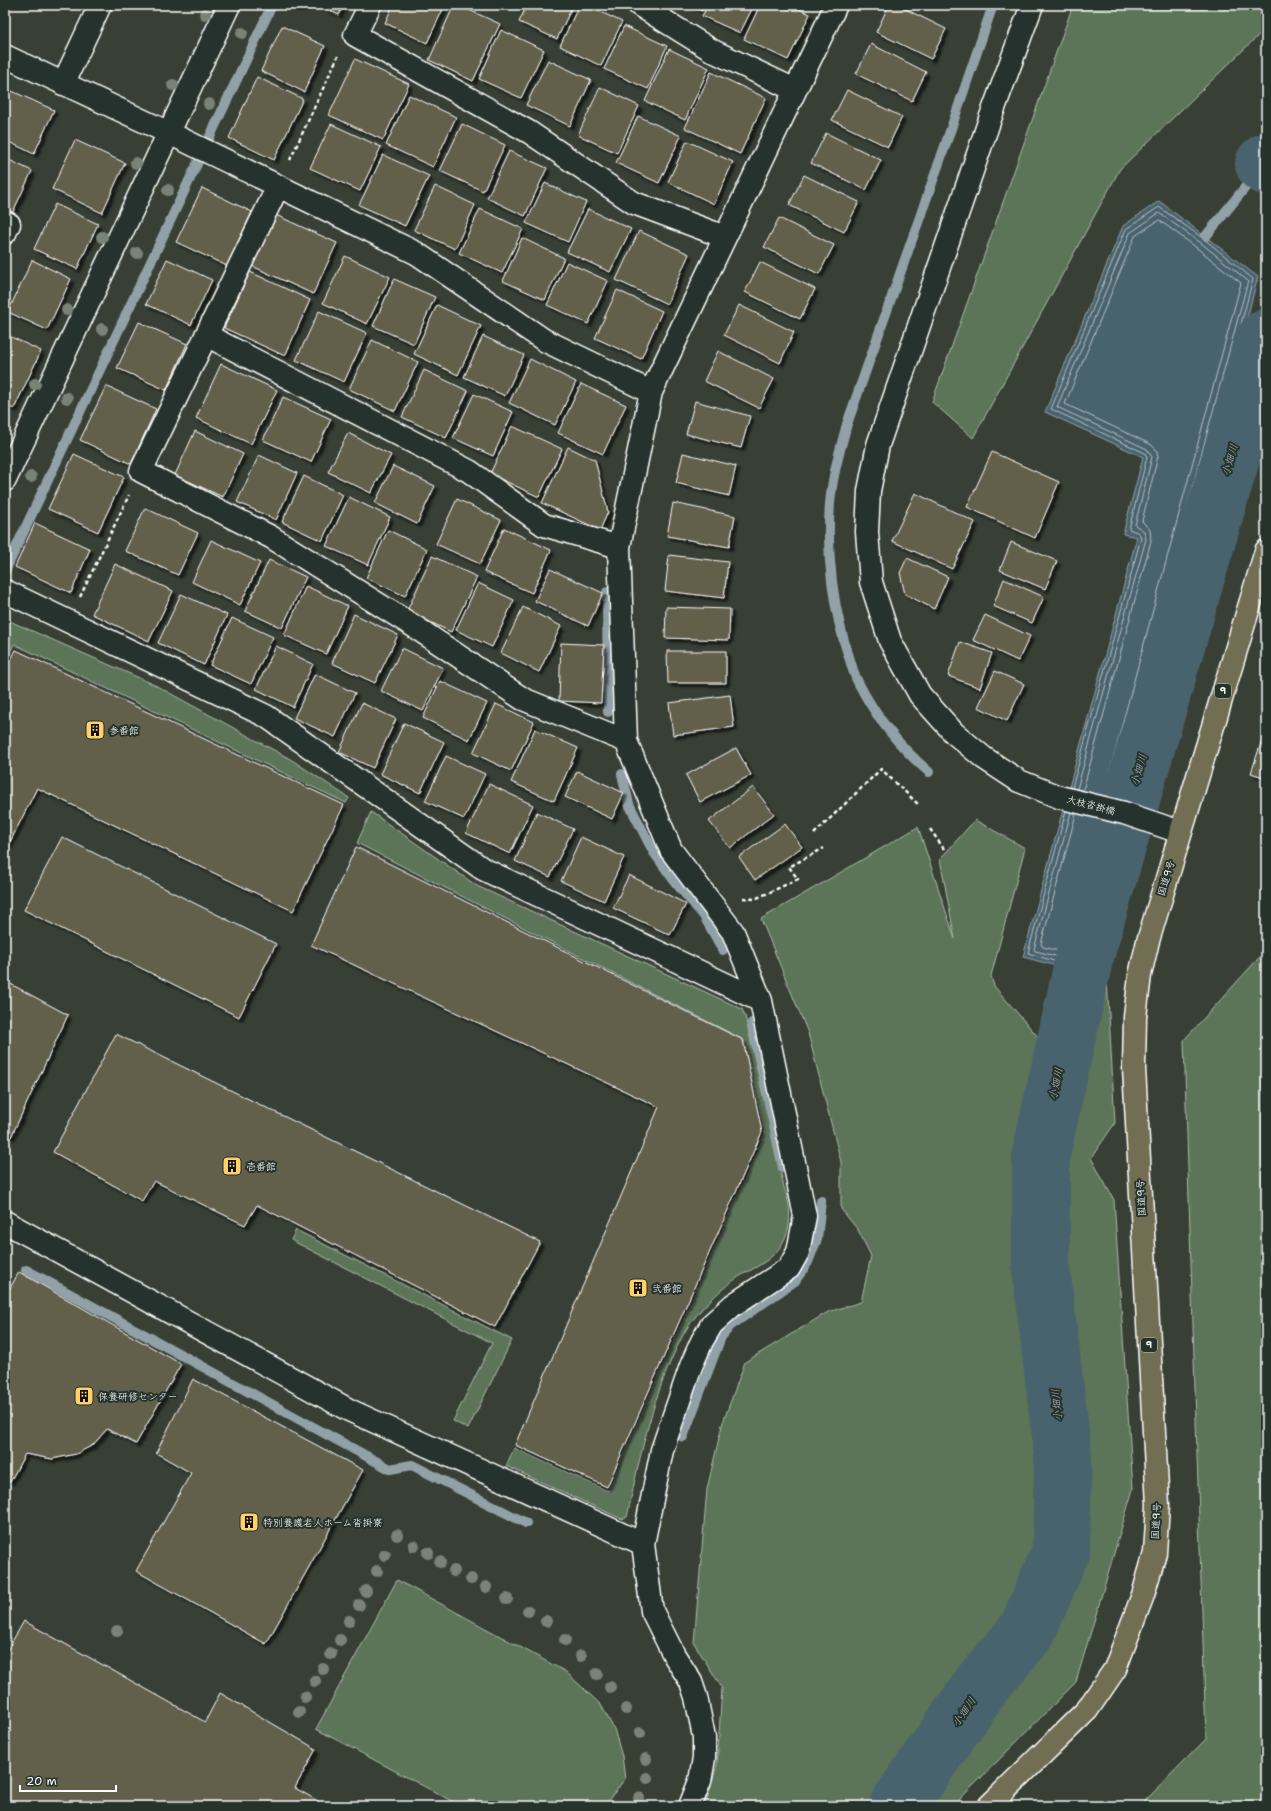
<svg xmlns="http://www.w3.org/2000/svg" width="1271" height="1811" viewBox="0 0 1271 1811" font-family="'Shantell Sans','Klee One',sans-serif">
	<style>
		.green { fill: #5c7459; stroke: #aebaac }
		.water { fill: #4a636e; stroke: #92a1a8 }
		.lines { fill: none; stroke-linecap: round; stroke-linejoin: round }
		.shore { stroke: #b7c1c5; stroke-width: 1 }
		.stream { stroke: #92a1a8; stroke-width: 10 }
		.river { stroke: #4a636e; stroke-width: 58 }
		.building { fill: #625e4b; stroke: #fff; filter: url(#shadow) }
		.street-casing { stroke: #fff; stroke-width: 25 }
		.secondary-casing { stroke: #fff; stroke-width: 25 }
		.highway-casing { stroke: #fff; stroke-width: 25 }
		.path { stroke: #fff; stroke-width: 2.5; stroke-dasharray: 4 3; stroke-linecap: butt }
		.street { stroke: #26332d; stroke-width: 22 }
		.secondary { stroke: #26332d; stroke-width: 22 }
		.highway { stroke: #726e52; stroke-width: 22 }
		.tree { fill: #798377 }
		.labels { text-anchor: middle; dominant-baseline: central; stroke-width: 4; stroke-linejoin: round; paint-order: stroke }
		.shield { fill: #26332d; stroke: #bec2c0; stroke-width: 1 }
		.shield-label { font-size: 9px; font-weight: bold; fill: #fff }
		.poi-label { font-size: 10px; fill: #fff; stroke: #26332d; text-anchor: start }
		.street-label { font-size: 10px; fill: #fff; stroke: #26332d }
		.water-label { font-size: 11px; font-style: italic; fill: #aeb9be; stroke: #26332d }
	</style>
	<defs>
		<filter id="shadow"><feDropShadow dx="3.5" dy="3.5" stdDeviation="1" flood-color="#0009"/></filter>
	</defs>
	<rect width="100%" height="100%" fill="#384036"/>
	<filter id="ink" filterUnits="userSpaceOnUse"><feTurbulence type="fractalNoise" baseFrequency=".025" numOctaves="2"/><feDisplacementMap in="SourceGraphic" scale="8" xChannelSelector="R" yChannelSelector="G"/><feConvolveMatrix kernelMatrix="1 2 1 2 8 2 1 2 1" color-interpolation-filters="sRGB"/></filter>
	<g filter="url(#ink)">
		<path class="green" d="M1073,5H1266V28L1120,169L973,438L932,402Z
			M5,619L153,684L292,760L349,798L346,803L14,644L5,662Z
			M371,812L477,886L742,1009L745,1016L784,1187C794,1214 792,1242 766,1261C755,1269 741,1274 730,1283C711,1298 693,1316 682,1337C653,1393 640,1456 627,1517L622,1519L506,1466L514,1448L608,1491L765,1133L744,1040L357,843Z
			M975,820L1025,848L991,976L994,986L1052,1053L1116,873L1128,893L1107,978L1115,1123L1091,1158L1114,1200L1133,1489L1076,1682L953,1806H705L717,1765L722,1688L694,1643L707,1489L722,1425L745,1362L828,1312L861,1302L871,1256L858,1230L841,1209V1162L808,1033L761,919L918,827L955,939L940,859Z
			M1266,950V1806H1140L1206,1739L1184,1040Z
			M296,1230L512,1340L468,1429L453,1421L492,1343L291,1240Z
			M397,1580L566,1672L601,1705L614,1729L622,1756L625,1779L604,1806H511L501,1801L498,1806H461L316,1729Z"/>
		<path class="water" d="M1159,201L1258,277L1072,970L1023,957L1137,537L1123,534L1143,457L1045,412L1123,226Z"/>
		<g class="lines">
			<path class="shore" d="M1072,788L1141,538L1139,533L1129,529L1147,457L1145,453L1051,409L1126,229L1159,207L1204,239L1253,279L1114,798
				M1077,789L1146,539L1144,531L1135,525L1152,457L1147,449L1057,407L1130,233L1159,213L1201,243L1248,281L1109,797
				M1083,790L1151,541L1150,530L1142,521L1158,456L1156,449L1150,444L1065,404L1135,236L1159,220L1197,248L1241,283L1103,796
				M1066,811L1028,953L1067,965L1070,963L1108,821
				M1071,812L1034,949L1035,951L1064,958L1066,957L1103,820
				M1076,814L1041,944L1043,947L1059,951L1062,950L1097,819"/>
			<path class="stream" d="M1206,236L1264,164
				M5,571L272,5
				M607,592L608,712
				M929,772C901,748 875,716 858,682C854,675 852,667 850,660C833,611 826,555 830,504C832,477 840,450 847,424L945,146L993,5
				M622,774L629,804L653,851L676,883L704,916L723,950
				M752,1023L783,1168
				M26,1270L390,1469L412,1465L526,1523
				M683,1437L721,1337L730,1326L795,1281L808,1262L817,1239L821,1201"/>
			<path class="river" d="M1266,162L1264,164L1266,166
				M898,1806L983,1683L1027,1631L1061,1551L1063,1456L1041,1268V1155L1084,959L1266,338"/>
		</g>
		<path class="building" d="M319,5H343L339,15Z
			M393,5H445L427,43L385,23Z
			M454,5H458L500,24L473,81L429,60Z
			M527,5H573L557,39L519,22Z
			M579,5H586L622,22L601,66L560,46Z
			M690,5H704L702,11Z
			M708,5H754L740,33L702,16Z
			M760,5H791L810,14L788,60L744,39Z
			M889,5H897L946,29L931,59L876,32Z
			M282,26L325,46L304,92L261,71Z
			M624,26L667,46L648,89L604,69Z
			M501,30L544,50L521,98L479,79Z
			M871,44L926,72L912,101L856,74Z
			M669,49L709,68L685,120L645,101Z
			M355,59L409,84L383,140L329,115Z
			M548,60L591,80L570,126L526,105Z
			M711,72L766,98L740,154L685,128Z
			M257,77L303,99L274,160L229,138Z
			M600,87L639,106L617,153L578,135Z
			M5,88L54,110L34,154L5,140Z
			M847,90L902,117L888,147L832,120Z
			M409,95L456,117L433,167L386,145Z
			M638,116L681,136L659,183L616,163Z
			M331,124L381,147L360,191L310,168Z
			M462,124L505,145L483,191L440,171Z
			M826,133L881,160L866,190L811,163Z
			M75,140L125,163L102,213L52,189Z
			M687,141L733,162L714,204L668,182Z
			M509,151L547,168L525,216L487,198Z
			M383,155L429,176L405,226L359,205Z
			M5,158L32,171L12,214L5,211Z
			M804,175L859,202L844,232L789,205Z
			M545,183L586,202L568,242L526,223Z
			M435,186L475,205L455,249L414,230Z
			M202,188L252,212L227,266L176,242Z
			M55,204L98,224L77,269L34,249Z
			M480,209L523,229L502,273L459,253Z
			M588,209L631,229L610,272L567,252Z
			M276,215L337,243L313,294L252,266Z
			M779,218L834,245L819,274L764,247Z
			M639,231L689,254L667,304L616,280Z
			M522,238L564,258L545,300L503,281Z
			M345,256L390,277L367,324L323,303Z
			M167,259L212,280L191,325L146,304Z
			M32,260L71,279L47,330L8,312Z
			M567,262L608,281L588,324L547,305Z
			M760,262L815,289L800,319L745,292Z
			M250,272L310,300L285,356L224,328Z
			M394,279L435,297L414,344L373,326Z
			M617,290L662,311L641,359L595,338Z
			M437,305L481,326L458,375L414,354Z
			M739,305L794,332L780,363L724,335Z
			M319,311L367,333L344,382L296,360Z
			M139,322L187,344L166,390L117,368Z
			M5,334L41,351L14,409L5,405Z
			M483,336L524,355L505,396L464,377Z
			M372,340L418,362L395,411L349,389Z
			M718,351L774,379L759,408L704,381Z
			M530,359L576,382L555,425L509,403Z
			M221,364L277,390L251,444L196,418Z
			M424,370L468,391L446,438L402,417Z
			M581,384L626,405L603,454L558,433Z
			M106,386L156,409L131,464L80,440Z
			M474,394L513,412L493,456L453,438Z
			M283,397L331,419L311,462L263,440Z
			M695,401L750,416L741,448L686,434Z
			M512,426L562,449L539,497L490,474Z
			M195,431L243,454L223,497L175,475Z
			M348,433L391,455L371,493L328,472Z
			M568,447L595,460L608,512L600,530L542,503Z
			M992,452L1059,482L1035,538L967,507Z
			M683,453L736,466L729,496L676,483Z
			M74,454L124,477L98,532L48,509Z
			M259,455L297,473L276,520L237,502Z
			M393,466L435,486L417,524L375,503Z
			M304,476L343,495L322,541L282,522Z
			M915,493L975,522L952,569L892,541Z
			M349,497L390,517L368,565L326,546Z
			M457,499L501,520L480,564L436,544Z
			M673,503L735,516L729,547L667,536Z
			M145,508L198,533L178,575L125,551Z
			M35,523L90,549L71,593L15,567Z
			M504,528L551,550L532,593L484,572Z
			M388,530L427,549L405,596L366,578Z
			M211,540L260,563L240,605L192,582Z
			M1011,542L1057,561L1045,589L1000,570Z
			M669,555L728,562L724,598L665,591Z
			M432,556L477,577L451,632L407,611Z
			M907,558L948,577L934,609L905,594L900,573Z
			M269,560L306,577L282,628L245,611Z
			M115,564L173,591L149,641L92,614Z
			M550,569L603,593L588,626L535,601Z
			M1004,579L1044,597L1032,623L993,606Z
			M478,583L514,600L492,647L456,630Z
			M306,586L348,606L326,654L284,635Z
			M181,594L227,615L204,665L158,643Z
			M523,607L561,626L539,672L501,653Z
			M666,607L730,609L729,640L665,638Z
			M354,614L398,635L375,683L332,663Z
			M985,615L1030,636L1018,661L973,640Z
			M232,618L273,637L251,684L210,665Z
			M960,642L992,653L980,688L948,676Z
			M561,643L604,645L601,703L559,701Z
			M276,646L313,664L293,707L256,689Z
			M402,648L443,668L423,711L381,691Z
			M16,650L344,805L293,911L37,788L5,852V671Z
			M667,651H726V683H668Z
			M995,671L1024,684L1007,721L978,707Z
			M315,674L355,693L335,737L294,718Z
			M440,681L487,703L469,740L423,718Z
			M730,695L734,727L673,735L669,703Z
			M362,703L396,719L373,768L339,752Z
			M496,704L534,722L511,771L473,753Z
			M404,723L444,742L420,793L380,774Z
			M1266,728V778L1251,773Z
			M535,729L578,748L554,801L511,782Z
			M736,748L751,775L700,802L686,775Z
			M446,756L485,774L464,819L425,801Z
			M577,771L624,793L612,819L565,797Z
			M489,784L533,805L510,854L466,833Z
			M753,787L774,814L730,848L709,821Z
			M537,812L573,829L550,877L515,861Z
			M785,824L802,847L755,880L739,857Z
			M62,837L276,944L239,1017L24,910Z
			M581,837L624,857L604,901L561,881Z
			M356,847L743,1040L762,1132L607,1487L515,1445L659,1107L311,945Z
			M629,875L686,904L670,935L613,908Z
			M5,981L68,1015L11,1137L5,1134Z
			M116,1034L540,1242L495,1327L257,1205L245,1225L154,1181L142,1201L53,1152Z
			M19,1272L181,1364L136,1444L107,1429L93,1445L76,1454L52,1459L25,1454L10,1482L5,1479V1297Z
			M193,1379L363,1470L266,1644L136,1571L191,1473L156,1453Z
			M24,1621L205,1722L220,1693L316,1749L295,1788L327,1806H5V1654Z"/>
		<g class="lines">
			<defs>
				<path id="street" d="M370,5L355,35L529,132L634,203L725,237
					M639,5L713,51L795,90
					M5,56L169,133L416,253L544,340L651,392
					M63,84L100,5
					M278,186L141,471L271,537L415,627L523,699L626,741
					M5,222L9,224L5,233
					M206,335L469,471L544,525L619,547
					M5,480L229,5
					M5,591L266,716L483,869L761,1001
					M5,1222L349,1410L643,1544
					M690,1806L700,1781L704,1758V1737L696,1697L691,1682L674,1655L652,1611L643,1544L662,1450L691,1366L702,1341L712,1324L733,1305L789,1268L798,1252L805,1216L761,1001L733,932L671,850L626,741L619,547L651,392L836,5"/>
				<path id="secondary" d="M1032,5L990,119L878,445L869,491L867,532L871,582L890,641L920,695L954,733L984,758L1019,781L1059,797L1124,813L1180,832"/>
				<path id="highway" d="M989,1806L1087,1710L1115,1669L1143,1595L1155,1553L1158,1505L1134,1068L1135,1017L1140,975L1148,941L1266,551"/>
			</defs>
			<use href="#street" class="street-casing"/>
			<use href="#secondary" class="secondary-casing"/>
			<use href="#highway" class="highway-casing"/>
			<path class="path" d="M290,160L338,56
				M80,597L129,495
				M930,829L944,849
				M814,834L881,769L919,805
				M743,898L755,899L798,879L789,867L824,848"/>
			<use href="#street" class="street"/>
			<use href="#secondary" class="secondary"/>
			<use href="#highway" class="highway"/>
		</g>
		<g class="tree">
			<circle cx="205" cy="14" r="6"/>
			<circle cx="242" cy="33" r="6"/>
			<circle cx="173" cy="85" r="6"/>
			<circle cx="209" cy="104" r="6"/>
			<circle cx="136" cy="163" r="6"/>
			<circle cx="168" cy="190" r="6"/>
			<circle cx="102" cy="237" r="6"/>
			<circle cx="137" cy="253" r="6"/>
			<circle cx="67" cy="310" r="6"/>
			<circle cx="102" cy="329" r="6"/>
			<circle cx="35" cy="384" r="6"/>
			<circle cx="67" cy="398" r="6"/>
			<circle cx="31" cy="477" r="6"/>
			<circle cx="397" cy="1535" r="6"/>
			<circle cx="414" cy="1546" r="6"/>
			<circle cx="428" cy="1553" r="6"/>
			<circle cx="385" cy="1555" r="6"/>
			<circle cx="440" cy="1562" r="6"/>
			<circle cx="377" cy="1571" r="6"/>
			<circle cx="454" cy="1571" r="6"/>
			<circle cx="471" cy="1579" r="6"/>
			<circle cx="486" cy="1587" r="6"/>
			<circle cx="366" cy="1591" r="6"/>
			<circle cx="507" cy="1599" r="6"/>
			<circle cx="359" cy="1605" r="6"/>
			<circle cx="528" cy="1611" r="6"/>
			<circle cx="349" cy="1621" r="6"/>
			<circle cx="546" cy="1621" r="6"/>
			<circle cx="117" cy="1631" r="6"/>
			<circle cx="340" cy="1640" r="6"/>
			<circle cx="565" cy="1640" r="6"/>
			<circle cx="331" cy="1654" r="6"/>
			<circle cx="581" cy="1656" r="6"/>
			<circle cx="323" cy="1669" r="6"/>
			<circle cx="597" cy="1674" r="6"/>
			<circle cx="315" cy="1681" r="6"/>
			<circle cx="610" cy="1687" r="6"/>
			<circle cx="305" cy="1697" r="6"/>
			<circle cx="626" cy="1709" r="6"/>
			<circle cx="299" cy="1712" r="6"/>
			<circle cx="640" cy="1733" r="6"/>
			<circle cx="646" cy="1759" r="6"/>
			<circle cx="647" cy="1778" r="6"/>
			<circle cx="639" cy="1798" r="6"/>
		</g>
	</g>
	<defs>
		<symbol id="building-square" viewBox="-11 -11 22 22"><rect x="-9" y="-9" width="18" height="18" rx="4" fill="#ffd166" stroke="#26332d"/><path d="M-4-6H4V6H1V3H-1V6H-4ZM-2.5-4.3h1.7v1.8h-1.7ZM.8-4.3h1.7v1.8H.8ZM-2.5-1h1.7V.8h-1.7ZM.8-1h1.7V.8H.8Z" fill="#111"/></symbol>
	</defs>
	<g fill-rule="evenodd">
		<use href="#building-square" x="84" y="719" width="22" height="22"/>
		<use href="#building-square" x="221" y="1155" width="22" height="22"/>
		<use href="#building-square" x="627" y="1277" width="22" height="22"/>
		<use href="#building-square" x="73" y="1385" width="22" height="22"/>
		<use href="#building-square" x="238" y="1511" width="22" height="22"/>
	</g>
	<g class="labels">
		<g class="shield">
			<rect x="1215" y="684" width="16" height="14" rx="3"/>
			<rect x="1141" y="1338" width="16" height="14" rx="3"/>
		</g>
		<g class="shield-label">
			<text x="1223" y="691">9</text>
			<text x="1149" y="1345">9</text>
		</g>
		<g class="poi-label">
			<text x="109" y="730">参番館</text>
			<text x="246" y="1166">壱番館</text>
			<text x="652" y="1288">弐番館</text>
			<text x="98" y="1396">保養研修センター</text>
			<text x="263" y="1522">特別養護老人ホーム沓掛寮</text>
		</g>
		<g class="street-label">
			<text transform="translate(1091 805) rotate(15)">大枝沓掛橋</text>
			<text transform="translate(1166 878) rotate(-73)">国道9号</text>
			<text transform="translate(1141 1198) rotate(-93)">国道9号</text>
			<text transform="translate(1156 1521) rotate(-87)">国道9号</text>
		</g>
		<g class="water-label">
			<text transform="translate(1230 460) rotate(-74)">小畑川</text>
			<text transform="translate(1139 770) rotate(-74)">小畑川</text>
			<text transform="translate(1056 1084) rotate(-78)">小畑川</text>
			<text transform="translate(1057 1405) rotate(-96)">小畑川</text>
			<text transform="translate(964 1712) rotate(-55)">小畑川</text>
		</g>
	</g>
	<rect width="1271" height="1811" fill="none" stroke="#26332d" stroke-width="20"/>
	<rect x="10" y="10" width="1251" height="1791" fill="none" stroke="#fff" stroke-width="1.5" filter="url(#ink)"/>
	<path d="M20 1785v6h96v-6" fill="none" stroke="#ffffff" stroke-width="2"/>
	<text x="26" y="1785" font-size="12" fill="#ffffff" stroke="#26332d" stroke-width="3" paint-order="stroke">20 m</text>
</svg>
